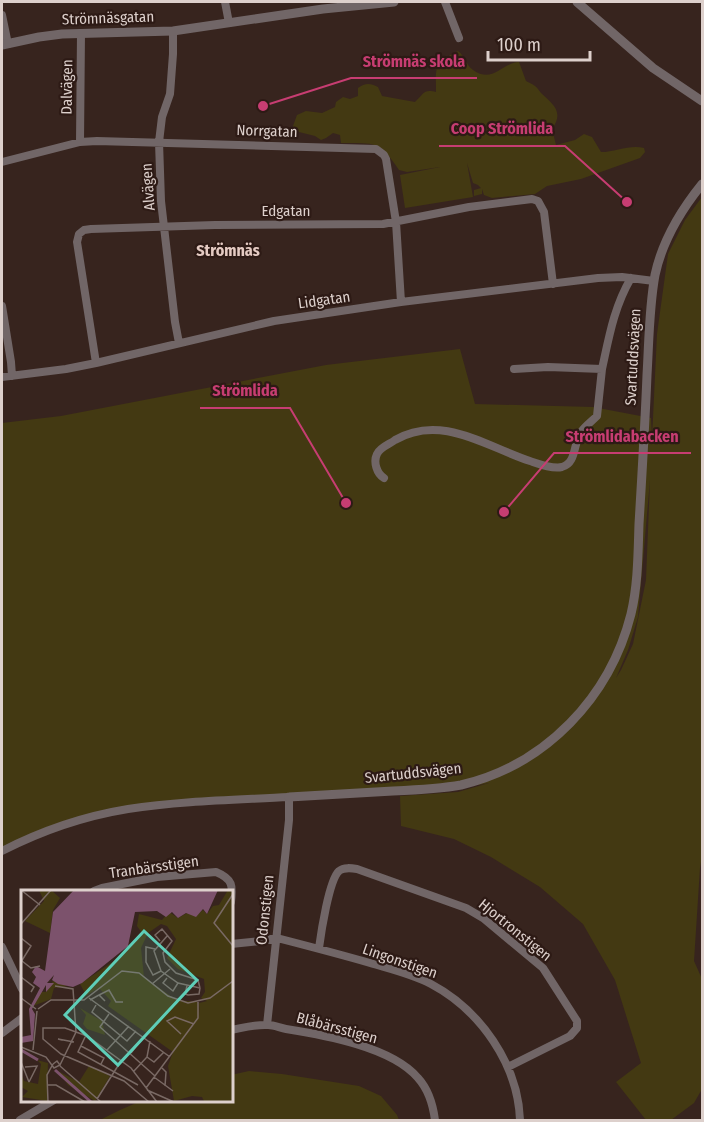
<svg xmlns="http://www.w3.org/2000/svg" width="704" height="1122" viewBox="0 0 704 1122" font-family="'Fira Sans Condensed',sans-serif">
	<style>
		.green { fill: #433912; fill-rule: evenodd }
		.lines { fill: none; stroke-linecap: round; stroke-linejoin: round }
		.minor { stroke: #716667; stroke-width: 8 }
		.tertiary { stroke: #716667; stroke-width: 9 }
		.labels { text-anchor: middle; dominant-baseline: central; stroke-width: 4.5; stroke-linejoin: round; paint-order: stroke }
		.street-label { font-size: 15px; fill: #ddd0cc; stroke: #2d1a15 }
		.neighbourhood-label { font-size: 16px; font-weight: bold; fill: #e5cbc3; stroke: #2d1a15 }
		.inset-river { fill: none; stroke: #7c526c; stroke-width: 3 }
		.inset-road { fill: none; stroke: #796964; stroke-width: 1.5 }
		.view { fill: #5eceb8; fill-opacity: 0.15; stroke: #5eceb8; stroke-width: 3 }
		.inset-edge { fill: none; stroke: #ddd0cc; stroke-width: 3 }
		.leader { fill: none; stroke: #c73d72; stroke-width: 2 }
		.callout-dot { fill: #c73d72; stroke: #2d1a15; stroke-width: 2 }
		.callout-label { font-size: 16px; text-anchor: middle; font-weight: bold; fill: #c73d72; stroke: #2d1a15; stroke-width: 4.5; stroke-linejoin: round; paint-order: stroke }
	</style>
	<rect width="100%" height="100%" fill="#37241e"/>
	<path class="green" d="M458,51C465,56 466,65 473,70C493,84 501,63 519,62L526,81C529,83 533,84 535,86C538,88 539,91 541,93C554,105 564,112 552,129L556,145L575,140L584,134L592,137L601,152C615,152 631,144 644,148L645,152L640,158L581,179L547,186L535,194L492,198L484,195L482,189V194L474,196V190L481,188L478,185L473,183L467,163L473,197L405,208L400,175L440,167L407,172L399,170C378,139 376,144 341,143L340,135L333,133L326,138L321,140L315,136L295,131L293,126L297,115L306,111L322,113L335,107L336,102L343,97L350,99L358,96V88C365,83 370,83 378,87L382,96L415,102C424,94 423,89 436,92C436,67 433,63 458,51Z
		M702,197V856L700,868L694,961L702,979V1089L694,1103L671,1120H646L616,1082L641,1063L615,980L583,924L540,887L491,857L454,839L401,826L400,796L458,792L489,783L479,785L454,784L176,804L90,816L2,850V423L61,416L326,365L460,349L475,404L593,407L651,418L652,439L657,334L668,254L685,220ZM650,480L646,580L633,644L621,670L616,678L628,650L638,617Z
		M249,1071L282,1074L359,1086L381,1096L397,1115L399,1120H100L120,1110L143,1100H231V1075Z"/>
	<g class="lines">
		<path class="minor" d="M225,2L229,23
			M445,2L459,38
			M2,15L8,44
			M173,31V54L170,94L162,117L159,142L161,201L175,322L179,343
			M80,142L81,33
			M2,162L80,142L97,141L376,149L384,155L386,159L396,222L401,302
			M2,306L11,362L12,376
			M96,363L77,242L79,234L84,230L91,229L215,225L383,224L469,207L532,199L538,201L544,212L553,284
			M514,369L548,367L602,369C609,337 614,307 631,278
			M2,377L66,369L96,363L274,321L401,302L598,278L622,277L654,281
			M384,478C377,474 373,462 377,454C380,447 390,444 395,440C441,413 487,447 530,461C539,464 552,469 562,467C577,463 573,443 581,432C585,426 592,421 597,416L602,369
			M2,851C41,831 85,816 128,809C181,801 236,800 289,797V820L267,1025
			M94,891L102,888L157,877L216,872C233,879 233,886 231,902
			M231,944L260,941L277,938C308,946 339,954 370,963C390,969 412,974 431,984C480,1010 518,1064 520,1120
			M2,947L22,989
			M319,948C321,933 329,880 339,871C344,867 351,868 357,869L466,908L483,918L543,968L577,1021V1028L570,1036L508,1067
			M231,1030C242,1028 256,1024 268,1025C274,1025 280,1028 286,1029C324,1035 392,1047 418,1078C429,1090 433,1105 435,1120
			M2,1033L22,1018
			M20,1120L54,1100"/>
		<path class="tertiary" d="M577,2L653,68L702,101
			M2,45L39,37L62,34L173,31L323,9L394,2
			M289,797C324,795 359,793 393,791C416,790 439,789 461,785C546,765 610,697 631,614C638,585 638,554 639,524C642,474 645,425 647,375C649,342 649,308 655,275C662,242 681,210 702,184"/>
	</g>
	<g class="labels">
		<g class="street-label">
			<text transform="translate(108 18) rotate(-2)">Strömnäsgatan</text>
			<text transform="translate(67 87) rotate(-89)">Dalvägen</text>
			<text transform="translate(267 131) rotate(2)">Norrgatan</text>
			<text transform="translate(148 187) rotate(-94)">Alvägen</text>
			<text x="286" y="211">Edgatan</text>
			<text transform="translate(324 300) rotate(-8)">Lidgatan</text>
			<text transform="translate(633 357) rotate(-87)">Svartuddsvägen</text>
			<text transform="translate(413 773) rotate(-6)">Svartuddsvägen</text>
			<text transform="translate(154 867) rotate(-8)">Tranbärsstigen</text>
			<text transform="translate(265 910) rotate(-84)">Odonstigen</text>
			<text transform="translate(515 930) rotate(39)">Hjortronstigen</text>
			<text transform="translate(400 961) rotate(19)">Lingonstigen</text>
			<text transform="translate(337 1028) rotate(15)">Blåbärsstigen</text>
		</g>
		<g class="neighbourhood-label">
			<text x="228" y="250">Strömnäs</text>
		</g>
	</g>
	<g transform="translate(21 890)">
		<rect width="212" height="212" fill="#37241e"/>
		<path d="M18,0H30L39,8L32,20L29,43L4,31L23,11ZM207,0H211V211H183L181,207L171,206L153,211L147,176L152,162L87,116L90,111L78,98L56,111L64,103L59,94L93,71L121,43L116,36L118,24L141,30L148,22L157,28L166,23L175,26L182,20L186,24L192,16L198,15ZM140,34L146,36L155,49L146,68L157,79L183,89L184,102L180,108L186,111L178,113L179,126L177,112L155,110L123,87L120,58L127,43ZM32,91L47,96L33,98L30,109L12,116L20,102H25ZM59,118L81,131L84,145L66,139L62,134L65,125ZM16,170L27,173L26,211L1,207L7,201L0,197V184L3,191L17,194L20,174ZM68,176L89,186L74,211L47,195L37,181L58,192Z" fill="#433912" fill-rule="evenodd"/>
		<path d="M53,0H197L186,24L182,19L175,27L165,23L157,28L151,22L145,27L136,21L114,22L107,56L61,93L52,97L37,94L31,90L33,85L26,93H33L25,102V95L11,119L14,124L12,151L0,153V147L10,145L8,119L19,98L12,93L15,87L11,82L15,76L24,81L32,22Z" fill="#7c526c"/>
		<path class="inset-river" d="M0,160L17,170M34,180L70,212"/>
		<path class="inset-road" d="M0,0L19,15M212,4L193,33L212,56M0,34L30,0M147,45L133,61L140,81L157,93L179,98M0,48L10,56L0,72M139,51L134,45L141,39L151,51L142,63L144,72L155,83L177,90L179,98M134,59L125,57V72L132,85L140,81M1,71L10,78L19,76M0,87L13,97L10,102M146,88L142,93L152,101L157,93M131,94L149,79M34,96L52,99L55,142L39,175M166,96L164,104L167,105L178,104L179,98M78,105L88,100L95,112H102M0,108L15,119M68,108L149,167M69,110L78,105L84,111M75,115L71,122L106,151L115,141M17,119L30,110H63L101,81L118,83L147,106L167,113L189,108L212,91M88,124L79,137L134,186M160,144L146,131L154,127L173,134M65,145L57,162L117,195M41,150L37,149L53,152M60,156L83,168L80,174M0,157L25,167L33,178L39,175L36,171L32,174M12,160L16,121M86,160L108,136M110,163L123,146M126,167L133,172L143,162M0,172L8,192M39,176L80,212M4,177L16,176L8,192M141,178L145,182L144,196M113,181L126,167L129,151M133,187L152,201M26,195H35L64,212M125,198L177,128V112M126,200L153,212M76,209L100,171M27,212L26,185L32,174M128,212L103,191L40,164L22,149V138H44L66,146L110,178L136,212"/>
		<path class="view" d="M123,41L176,90L97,175L44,125Z"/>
		<rect width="212" height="212" class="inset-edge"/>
	</g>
	<path class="leader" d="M263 106L351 78H477M627 202L565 146H439M346 503L290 408H200M504 512L554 453H691"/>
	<g class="callout-dot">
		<circle cx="263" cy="106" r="6"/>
		<circle cx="627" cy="202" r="6"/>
		<circle cx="346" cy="503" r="6"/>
		<circle cx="504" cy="512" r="6"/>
	</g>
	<g class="callout-label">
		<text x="414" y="67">Strömnäs skola</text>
		<text x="502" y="134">Coop Strömlida</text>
		<text x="245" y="396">Strömlida</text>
		<text x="622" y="442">Strömlidabacken</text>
	</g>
	<rect width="704" height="1122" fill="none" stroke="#ddd0cc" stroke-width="6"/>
	<path d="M488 51v9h102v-9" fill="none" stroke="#ddd0cc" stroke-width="3"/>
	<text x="497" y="51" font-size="18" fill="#ddd0cc" stroke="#2d1a15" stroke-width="4.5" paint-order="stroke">100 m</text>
</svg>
